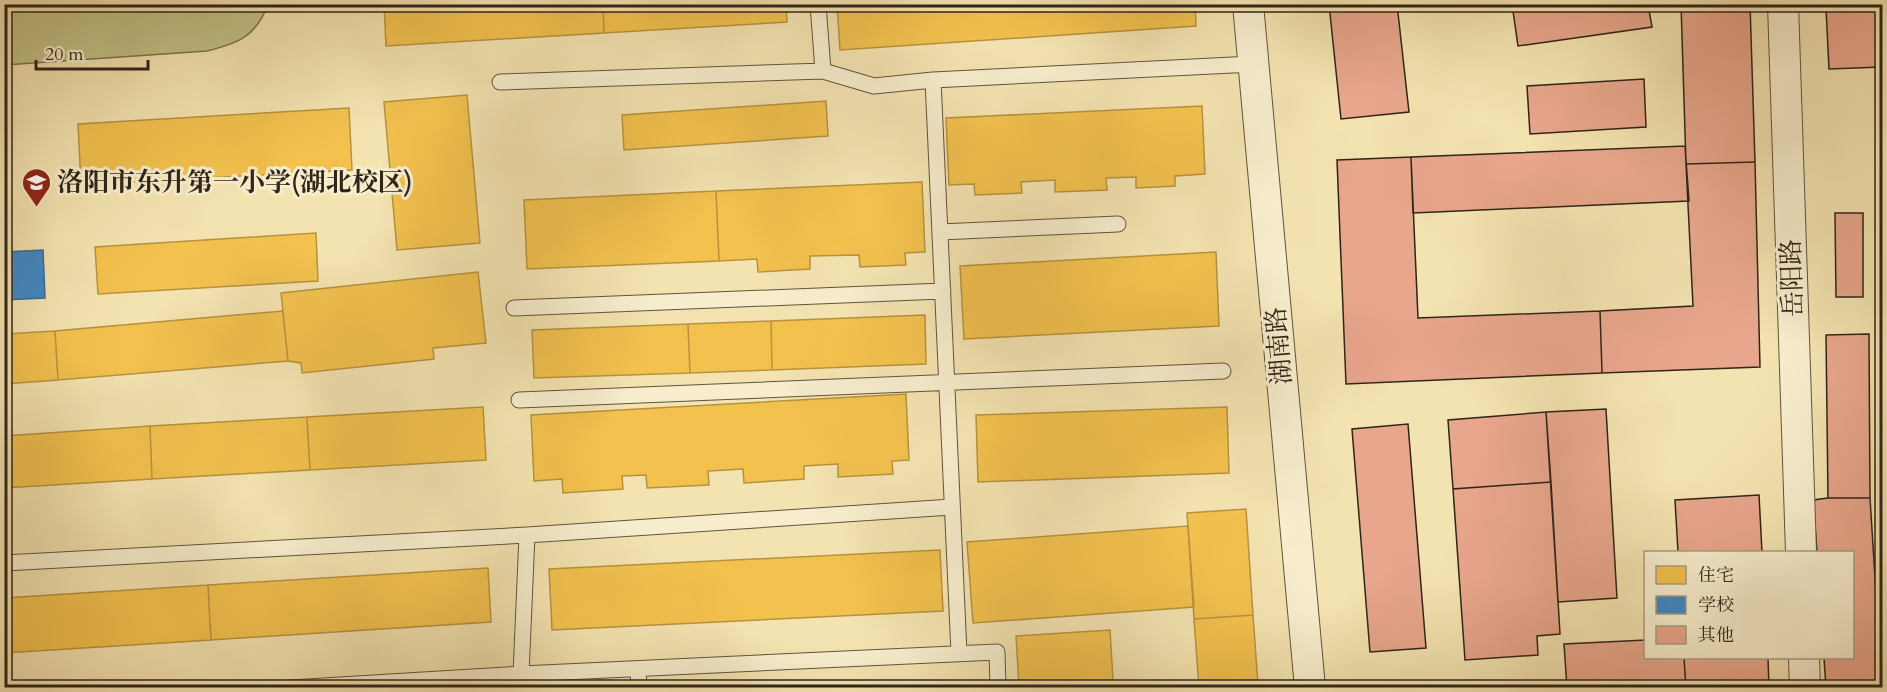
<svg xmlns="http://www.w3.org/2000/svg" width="1887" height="692" viewBox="0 0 1887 692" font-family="Cardo,'Noto Serif SC',serif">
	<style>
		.green { fill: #c2c186; stroke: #78734f; stroke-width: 1.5 }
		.homes { fill: #f2c14e; stroke: #b8923e; stroke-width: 1.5 }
		.schools { fill: #3f88c5; stroke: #3a6a91; stroke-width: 1.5 }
		.building { fill: #e8a68c; stroke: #2f2518; stroke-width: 1.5 }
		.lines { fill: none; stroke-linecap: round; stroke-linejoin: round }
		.service-casing { stroke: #60543e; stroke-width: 17 }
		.minor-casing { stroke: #60543e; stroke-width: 32 }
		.service { stroke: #f7edcc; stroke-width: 15 }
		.minor { stroke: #f7edcc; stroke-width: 30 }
		.labels { text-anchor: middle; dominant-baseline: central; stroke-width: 6; stroke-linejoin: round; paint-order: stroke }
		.poi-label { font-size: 26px; font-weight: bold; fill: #2f2518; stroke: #f7edcc; text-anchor: start }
		.street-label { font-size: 26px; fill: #2f2518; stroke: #f7edcc }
	</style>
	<rect width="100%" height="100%" fill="#f3e3b0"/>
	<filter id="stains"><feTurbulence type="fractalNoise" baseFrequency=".00333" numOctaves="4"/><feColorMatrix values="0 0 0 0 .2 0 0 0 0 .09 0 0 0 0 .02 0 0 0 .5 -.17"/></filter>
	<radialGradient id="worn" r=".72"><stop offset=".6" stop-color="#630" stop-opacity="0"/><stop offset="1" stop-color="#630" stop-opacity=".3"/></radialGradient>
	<path class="green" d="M5,4H268V5C255,37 239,43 207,51L5,65Z"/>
	<path class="homes" d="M384,4H603L604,33L386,46Z
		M603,4H786L787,22L604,33Z
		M837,4H1195L1196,26L840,50Z
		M467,95L480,243L397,250L384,102Z
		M826,101L828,136L624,150L622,115Z
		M1202,106L1205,174L1175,176V186L1136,188V177L1106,178L1107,190L1055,192V180L1021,182L1022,193L975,195L974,184L949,185L946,118Z
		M349,108L352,170L81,185L78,124Z
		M922,182L925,252L905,253L906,265L860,267L859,255L810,256V269L758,272L757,259L719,261L716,191Z
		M716,191L719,261L527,269L524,200Z
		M316,233L318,281L98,294L95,247Z
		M1216,252L1219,326L964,339L960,266Z
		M478,272L486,343L433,348L434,359L302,373L301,363L288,361L281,293Z
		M283,311L288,361L58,380L55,331Z
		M925,315L926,364L772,370L771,321Z
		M771,321L772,370L690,373L688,324Z
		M688,324L690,373L534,378L532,330Z
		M55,331L58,380L4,384V334Z
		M906,394L909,460L892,461L893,474L838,477V464L804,466V479L744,483L743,469L708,471L709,485L647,488L646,475L622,476L623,489L563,493L562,479L534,481L531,415Z
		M483,407L486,460L310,470L307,417Z
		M1227,407L1229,473L978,482L976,415Z
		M307,417L310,470L152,479L150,426Z
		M150,426L152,479L4,488V436Z
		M1246,509L1253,615L1194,619L1187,513Z
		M1188,526L1194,607L973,623L967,542Z
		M940,550L943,611L552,630L549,569Z
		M488,568L491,622L211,640L208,585Z
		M208,585L211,640L4,653V598Z
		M1253,615L1258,685L1199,688L1194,619Z
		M1110,630L1113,680L1019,686L1016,636Z
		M1268,684V688H1226L1258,685Z"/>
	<path class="schools" d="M43,250L45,298L4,300V252Z"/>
	<path class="building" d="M1329,4H1397L1409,112L1341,119Z
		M1512,4H1648L1652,27L1518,46Z
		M1681,4H1750L1755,162L1686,164Z
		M1825,4H1882V5L1826,8Z
		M1882,5V67L1829,69L1826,8Z
		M1644,79L1646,127L1530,134L1527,86Z
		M1685,146L1689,201L1413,213L1411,157Z
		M1411,157L1418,318L1600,311L1602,373L1346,384L1337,160Z
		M1755,162L1760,367L1602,373L1600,311L1693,306L1686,164Z
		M1835,213H1863V297H1836Z
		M1869,334L1870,498H1828L1826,335Z
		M1606,409L1617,598L1558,602L1546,412Z
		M1546,412L1551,482L1453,489L1448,420Z
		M1408,424L1426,648L1370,652L1352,429Z
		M1551,482L1560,634L1537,636L1538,655L1465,660L1453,489Z
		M1759,495L1762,552H1678L1675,500Z
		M1828,498H1870L1882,688H1826L1824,658H1852V552H1817L1813,500Z
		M1646,640V658H1684L1686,688H1567L1564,644Z
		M1684,658H1768L1769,688H1686Z"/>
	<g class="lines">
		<defs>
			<path id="service" d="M818,4L823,71
				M933,80L959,653
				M500,82L823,71L874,86L933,80L1253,64
				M940,232L1118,224
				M514,308L943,291
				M519,400L1223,371
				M4,563L527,535L952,507
				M638,669L639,688
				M521,674L527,535
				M290,688L521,674L997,652L998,688"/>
			<path id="minor" d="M1248,4L1310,688
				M1783,4L1801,552
				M1804,658L1805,688"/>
		</defs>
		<use href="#service" class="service-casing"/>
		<use href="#minor" class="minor-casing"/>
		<use href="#service" class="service"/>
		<use href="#minor" class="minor"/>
	</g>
	<defs>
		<symbol id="school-pin" viewBox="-11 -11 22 30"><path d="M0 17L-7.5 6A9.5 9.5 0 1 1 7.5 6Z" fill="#8f2418" stroke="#f7edcc"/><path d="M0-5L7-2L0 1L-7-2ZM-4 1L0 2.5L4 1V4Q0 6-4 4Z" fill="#fff"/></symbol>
	</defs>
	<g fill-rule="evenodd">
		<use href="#school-pin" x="20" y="166" width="33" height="45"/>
	</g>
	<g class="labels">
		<g class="poi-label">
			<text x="57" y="182">洛阳市东升第一小学(湖北校区)</text>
		</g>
		<g class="street-label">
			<text transform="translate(1792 278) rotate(-92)">岳阳路</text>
			<text transform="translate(1279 346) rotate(-95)">湖南路</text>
		</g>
	</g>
	<rect width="1887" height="692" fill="none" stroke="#f3e3b0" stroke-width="24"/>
	<rect x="6" y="6" width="1875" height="680" fill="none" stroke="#2f2518" stroke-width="3"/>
	<rect x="12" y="12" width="1863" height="668" fill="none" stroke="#2f2518" stroke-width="1.5"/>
	<rect x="1644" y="551" width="210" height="108" fill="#f7edcc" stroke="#a79d84" stroke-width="1.5"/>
	<rect x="1656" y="566" width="30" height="18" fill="#f2c14e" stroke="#a79d84" stroke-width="1.5"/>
	<text x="1698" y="581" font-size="18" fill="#2f2518">住宅</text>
	<rect x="1656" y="596" width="30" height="18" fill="#3f88c5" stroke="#a79d84" stroke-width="1.5"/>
	<text x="1698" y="611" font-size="18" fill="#2f2518">学校</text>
	<rect x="1656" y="626" width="30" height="18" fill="#e8a68c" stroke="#a79d84" stroke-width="1.5"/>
	<text x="1698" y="641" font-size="18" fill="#2f2518">其他</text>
	<path d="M36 60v9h112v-9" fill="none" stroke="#2f2518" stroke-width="3"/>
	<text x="45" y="60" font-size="18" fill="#2f2518" stroke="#f7edcc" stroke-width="4.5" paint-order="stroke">20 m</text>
	<rect width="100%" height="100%" filter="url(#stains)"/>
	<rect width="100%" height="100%" fill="url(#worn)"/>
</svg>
